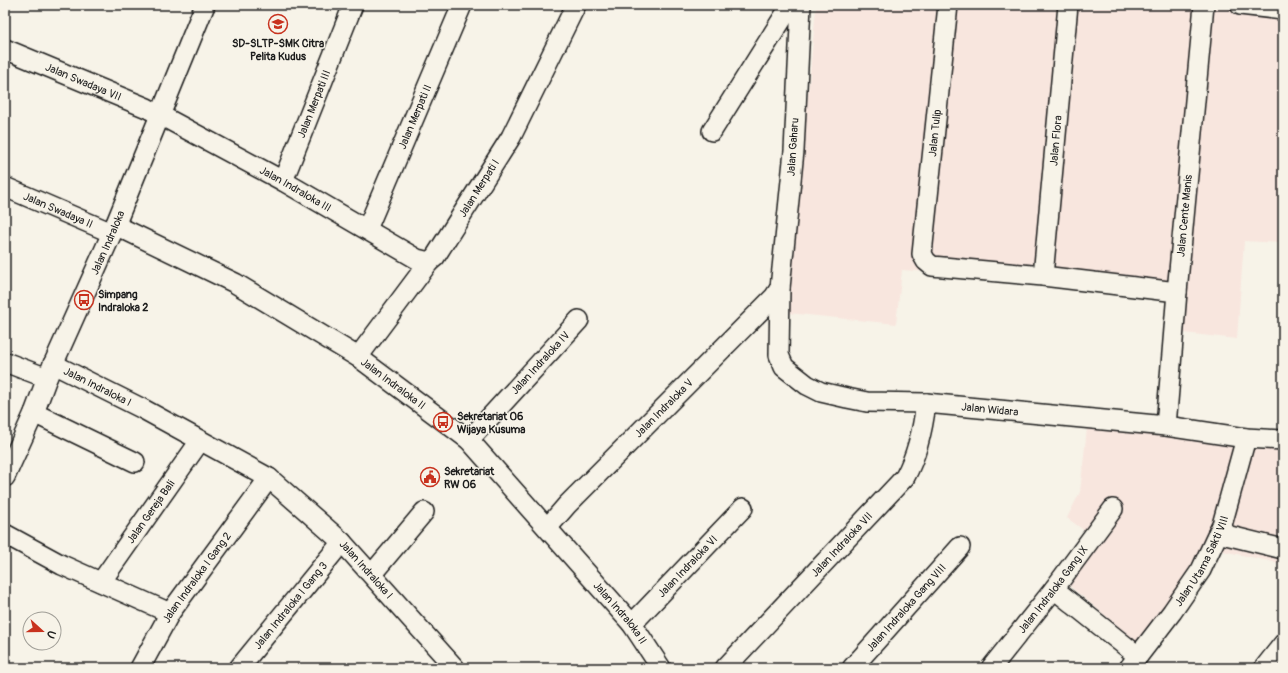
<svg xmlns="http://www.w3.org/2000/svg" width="1288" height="673" viewBox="0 0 1288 673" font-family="Pangolin,sans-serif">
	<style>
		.built { fill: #f8e6de }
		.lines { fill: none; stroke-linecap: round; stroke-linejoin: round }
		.street-casing { stroke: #1c1c1c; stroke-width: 22 }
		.street { stroke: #f7f3e8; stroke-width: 19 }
		.labels { text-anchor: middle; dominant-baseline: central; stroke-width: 3; stroke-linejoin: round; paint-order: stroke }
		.poi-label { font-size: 11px; font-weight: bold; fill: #1c1c1c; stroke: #f7f3e8; text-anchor: start }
		.street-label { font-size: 11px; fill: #1c1c1c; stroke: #f7f3e8 }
	</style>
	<rect width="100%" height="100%" fill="#f7f3e8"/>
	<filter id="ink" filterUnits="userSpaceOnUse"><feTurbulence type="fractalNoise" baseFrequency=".025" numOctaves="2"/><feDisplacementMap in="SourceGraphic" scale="8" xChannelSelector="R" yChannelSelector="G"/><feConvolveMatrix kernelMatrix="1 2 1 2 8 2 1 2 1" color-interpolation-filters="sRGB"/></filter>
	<g filter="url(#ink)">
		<path class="built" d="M808,5H1283V243L1244,241L1237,339L1184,333L1181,291L902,270L896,324L788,313L816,8Z
			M1087,428L1283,449V564L1214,549L1142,646L1065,582L1089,534L1067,518L1080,492Z"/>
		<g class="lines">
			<defs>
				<g id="street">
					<path id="s1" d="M801,5L794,151L780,288L779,355L784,367L807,385L821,392L847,398L867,402L926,403L1166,426L1246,438L1283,440"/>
					<path d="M948,5L922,254L926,261L932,266L1043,276L1177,292"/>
					<path d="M1240,5L1283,10"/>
					<path id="s2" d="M5,49L147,108L283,181L417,259L429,262"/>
					<path d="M712,131L791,5"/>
					<path id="s3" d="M283,181L353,5"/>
					<path id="s4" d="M5,187L112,233"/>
					<path id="s5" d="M115,225L235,283L358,357L469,440L632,624L661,668"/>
					<path id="s6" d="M367,229L462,5"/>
					<path id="s7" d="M1043,276L1068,5"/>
					<path id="s8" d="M358,357L429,262L435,257L511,137L576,5"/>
					<path d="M5,362L47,378"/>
					<path id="s9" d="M53,364L143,409L269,478L342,542L455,668"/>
					<path d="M34,413L135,462"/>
					<path id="s10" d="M1166,426L1177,292L1204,5"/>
					<path id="s11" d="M469,440L579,320"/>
					<path id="s12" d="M5,477L34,413L47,378L112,233L205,5"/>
					<path id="s13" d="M548,527L567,505L774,297L780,288"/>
					<path d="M1218,533L1283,549"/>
					<path d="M5,534L62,565L170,613"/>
					<path d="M372,574L424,512"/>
					<path id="s14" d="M101,582L200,441"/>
					<path d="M1054,589L1138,656"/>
					<path id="s15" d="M632,624L743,508"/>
					<path id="s16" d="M140,668L170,613L269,478"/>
					<path id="s17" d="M239,668L342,542"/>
					<path id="s18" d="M725,668L905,477C917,455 923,428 926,403"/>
					<path id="s19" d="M852,668L960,547"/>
					<path id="s20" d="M991,668L1054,589L1113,509"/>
					<path id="s21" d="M1129,668L1172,612L1201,570L1222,525L1246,438"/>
					<path d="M1264,668L1283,644"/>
				</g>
			</defs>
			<use href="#street" class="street-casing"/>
			<use href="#street" class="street"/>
		</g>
	</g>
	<defs>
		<symbol id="school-ring" viewBox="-11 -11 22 22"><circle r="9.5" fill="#f7f3e8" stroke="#c8321e" stroke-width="1.5"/><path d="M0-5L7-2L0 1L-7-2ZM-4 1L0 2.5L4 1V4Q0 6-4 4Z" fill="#c8321e"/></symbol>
		<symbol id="bus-ring" viewBox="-11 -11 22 22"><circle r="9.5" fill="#f7f3e8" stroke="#c8321e" stroke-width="1.5"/><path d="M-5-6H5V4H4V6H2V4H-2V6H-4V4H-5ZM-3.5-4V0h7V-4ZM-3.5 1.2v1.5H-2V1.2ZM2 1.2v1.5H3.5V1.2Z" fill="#c8321e"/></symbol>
		<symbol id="civic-ring" viewBox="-11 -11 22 22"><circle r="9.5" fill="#f7f3e8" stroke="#c8321e" stroke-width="1.5"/><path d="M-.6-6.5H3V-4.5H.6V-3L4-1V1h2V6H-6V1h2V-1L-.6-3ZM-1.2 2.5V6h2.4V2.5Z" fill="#c8321e"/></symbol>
	</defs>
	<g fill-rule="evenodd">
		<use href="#school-ring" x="267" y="13" width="22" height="22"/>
		<use href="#bus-ring" x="73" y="289" width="22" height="22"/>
		<use href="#bus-ring" x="432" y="411" width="22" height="22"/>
		<use href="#civic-ring" x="419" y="466" width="22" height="22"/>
	</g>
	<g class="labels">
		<g class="poi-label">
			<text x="278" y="43" text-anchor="middle">SD-SLTP-SMK Citra<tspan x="278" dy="13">Pelita Kudus</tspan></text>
			<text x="98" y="294">Simpang<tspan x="98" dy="13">Indraloka 2</tspan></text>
			<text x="457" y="416">Sekretariat 06<tspan x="457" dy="13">Wijaya Kusuma</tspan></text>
			<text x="444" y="471">Sekretariat<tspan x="444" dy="13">RW 06</tspan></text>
		</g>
		<g class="street-label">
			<text stroke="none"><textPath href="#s2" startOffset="85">Jalan Swadaya VII</textPath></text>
			<text stroke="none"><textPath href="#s3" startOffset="83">Jalan Merpati III</textPath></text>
			<text stroke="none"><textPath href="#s6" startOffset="122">Jalan Merpati II</textPath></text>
			<text transform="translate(935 133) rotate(-84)">Jalan Tulip</text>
			<text stroke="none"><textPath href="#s7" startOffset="136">Jalan Flora</textPath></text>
			<text transform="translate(793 147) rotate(-86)">Jalan Gaharu</text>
			<text stroke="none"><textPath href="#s8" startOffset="208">Jalan Merpati I</textPath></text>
			<text stroke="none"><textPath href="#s2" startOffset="323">Jalan Indraloka III</textPath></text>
			<text stroke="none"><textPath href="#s4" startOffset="58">Jalan Swadaya II</textPath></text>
			<text stroke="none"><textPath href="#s10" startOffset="211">Jalan Cente Manis</textPath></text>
			<text stroke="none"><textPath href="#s12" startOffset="256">Jalan Indraloka</textPath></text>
			<text stroke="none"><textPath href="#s11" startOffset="105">Jalan Indraloka IV</textPath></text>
			<text stroke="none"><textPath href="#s5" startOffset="321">Jalan Indraloka II</textPath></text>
			<text stroke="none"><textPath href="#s9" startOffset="50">Jalan Indraloka I</textPath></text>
			<text stroke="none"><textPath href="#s13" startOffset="166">Jalan Indraloka V</textPath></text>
			<text stroke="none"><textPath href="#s1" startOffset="579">Jalan Widara</textPath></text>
			<text stroke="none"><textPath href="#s14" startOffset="86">Jalan Gereja Bali</textPath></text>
			<text stroke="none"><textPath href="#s18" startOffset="170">Jalan Indraloka VII</textPath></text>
			<text stroke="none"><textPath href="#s21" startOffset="130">Jalan Utama Sakti VIII</textPath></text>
			<text stroke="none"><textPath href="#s15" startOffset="80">Jalan Indraloka VI</textPath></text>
			<text stroke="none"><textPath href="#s9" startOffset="378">Jalan Indraloka I</textPath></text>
			<text stroke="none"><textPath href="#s16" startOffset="107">Jalan Indraloka I Gang 2</textPath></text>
			<text stroke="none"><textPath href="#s20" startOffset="100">Jalan Indraloka Gang IX</textPath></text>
			<text stroke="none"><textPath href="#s17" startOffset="81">Jalan Indraloka I Gang 3</textPath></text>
			<text stroke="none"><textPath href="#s19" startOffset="81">Jalan Indraloka Gang VIII</textPath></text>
			<text stroke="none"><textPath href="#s5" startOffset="645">Jalan Indraloka II</textPath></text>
		</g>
	</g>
	<rect width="1288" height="673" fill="none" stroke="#f7f3e8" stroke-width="20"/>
	<rect x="10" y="10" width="1268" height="653" fill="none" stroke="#1c1c1c" stroke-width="1.5" filter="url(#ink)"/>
	<g transform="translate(42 631) rotate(111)"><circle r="19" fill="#f7f3e8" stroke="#9f9d96"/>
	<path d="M0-3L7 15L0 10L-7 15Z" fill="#c8321e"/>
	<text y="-6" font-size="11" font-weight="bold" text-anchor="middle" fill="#1c1c1c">U</text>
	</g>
</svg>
